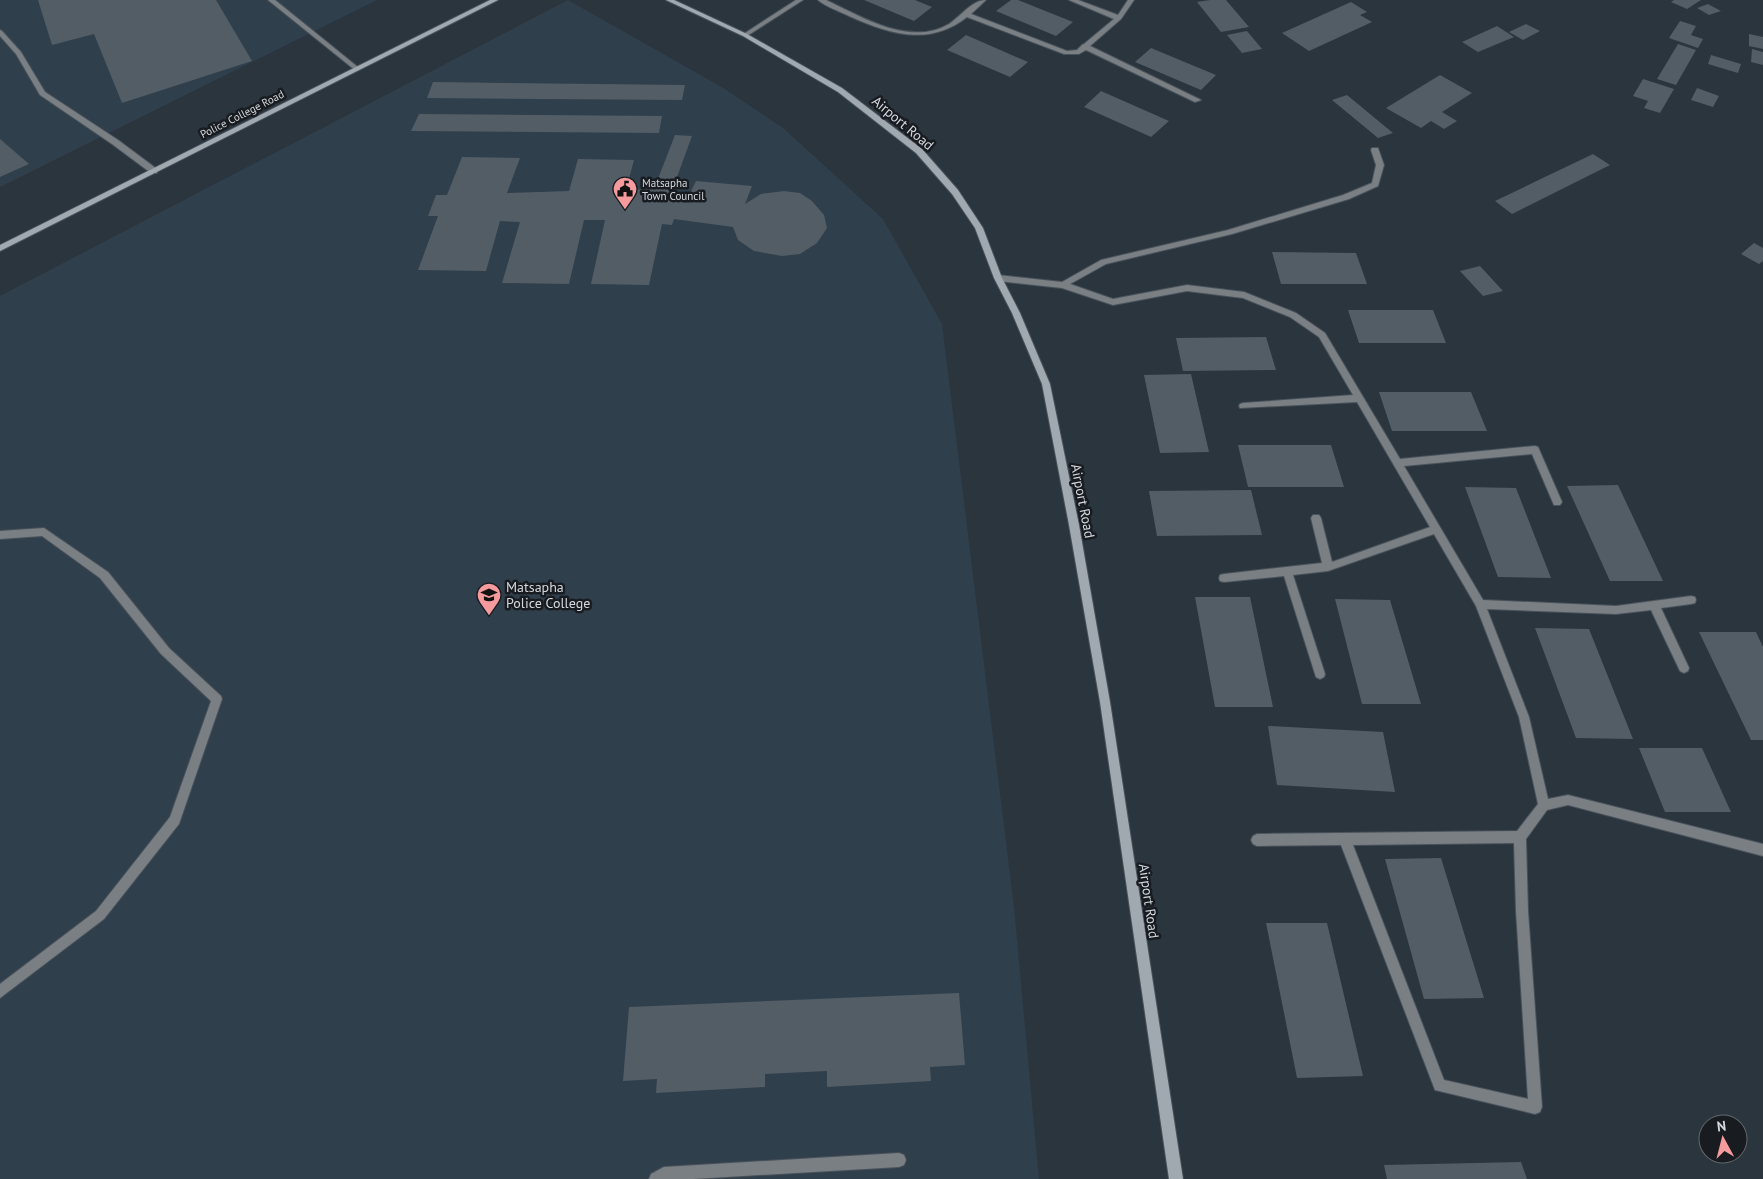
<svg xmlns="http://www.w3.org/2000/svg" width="1763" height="1179" viewBox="0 0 1763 1179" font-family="'PT Sans',sans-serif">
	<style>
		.built { fill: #303f4c }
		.building { fill: #525d66 }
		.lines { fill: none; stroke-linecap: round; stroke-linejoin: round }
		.lane-casing { stroke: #49525b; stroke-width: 2 }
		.street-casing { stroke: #49525b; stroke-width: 2 }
		.secondary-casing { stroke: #49525b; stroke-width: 2 }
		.lane { fill: #7a7f83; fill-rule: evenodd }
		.street { fill: #7a7f83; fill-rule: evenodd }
		.secondary { fill: #a1a9b0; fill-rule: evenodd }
		.labels { text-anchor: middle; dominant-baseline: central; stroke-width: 5; stroke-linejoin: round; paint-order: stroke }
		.far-street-label { font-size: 11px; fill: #d2d8de; stroke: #181c20 }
		.far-poi-label { font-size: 11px; fill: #d2d8de; stroke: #181c20; text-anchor: start }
		.street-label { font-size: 14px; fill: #d2d8de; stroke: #181c20 }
		.poi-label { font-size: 14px; fill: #d2d8de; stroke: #181c20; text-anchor: start }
	</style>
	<rect width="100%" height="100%" fill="#2b353e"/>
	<path class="built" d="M0,0H377L0,187Z
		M568,0L725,89L783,128L883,219L942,324L1014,907L1039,1179H0V296Z"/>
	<path class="building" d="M38,0H216L252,61L122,103L94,34L52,45Z
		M864,0H915L932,7L914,21Z
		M1011,0H1018L1073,22L1056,36L996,11Z
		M1210,0H1226L1249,27L1221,32L1197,2Z
		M1674,0H1701L1687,9L1671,2Z
		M1351,2L1367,12L1360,15L1372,22L1309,51L1282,33Z
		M1708,4L1721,11L1709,15L1697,8Z
		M1680,21L1696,26L1691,35L1703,39L1698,48L1669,38Z
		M1526,24L1540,31L1523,40L1509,32Z
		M1497,26L1514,37L1478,52L1462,42Z
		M1247,31L1262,49L1242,53L1227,35Z
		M1749,34L1763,37V49L1749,46Z
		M966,35L1028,62L1010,77L947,50Z
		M1678,44L1696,50L1676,85L1657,79Z
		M1151,48L1216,75L1201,90L1135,62Z
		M1752,49L1763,52V65L1751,62Z
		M1711,55L1741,64L1738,73L1708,64Z
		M1440,75L1472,93L1442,112L1457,121L1444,129L1431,121L1421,128L1386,108Z
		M1643,79L1674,89L1660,113L1644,108L1648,101L1633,96Z
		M433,82L685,85L682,100L427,98Z
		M1697,88L1719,96L1713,107L1691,100Z
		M1101,91L1169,121L1151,137L1084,107Z
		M1347,95L1393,133L1378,138L1332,100Z
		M419,114L662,116L659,133L411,131Z
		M675,135L692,136L669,199L686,201L696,181L752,186L745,204L761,194L784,191L800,193L812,201L824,215L827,228L817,243L800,254L782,256L754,251L738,240L733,227L674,219L672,225L662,224L649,285L591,284L605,220H584L569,284L502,283L520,222L500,221L486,271L418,270L438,216H428L436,195H447L462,157L520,158L507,193L569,191L578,159L634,160L626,190L654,189Z
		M0,139L29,164L0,177Z
		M1593,154L1610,165L1512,214L1495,201Z
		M1754,243L1763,248V261L1759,264L1741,254Z
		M1272,252L1356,253L1367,284H1281Z
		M1480,266L1503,291L1483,296L1460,271Z
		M1348,310H1433L1446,343H1359Z
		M1266,337L1276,370L1183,371L1176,338Z
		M1191,374L1209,452L1160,453L1144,375Z
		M1379,392H1471L1487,431H1392Z
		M1238,445H1331L1344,487H1248Z
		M1618,485L1663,581H1610L1567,486Z
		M1465,487L1516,488L1551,578L1498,577Z
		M1251,490L1262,535L1157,536L1149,491Z
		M1195,597H1250L1273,707H1215Z
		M1335,599L1390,600L1421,704H1362Z
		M1535,628L1589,629L1633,739L1576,738Z
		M1699,632H1756L1763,647V740H1751Z
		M1268,726L1383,732L1395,792L1277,785Z
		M1639,748H1702L1731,812H1665Z
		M1441,858L1484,998L1424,999L1385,859Z
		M1266,923H1327L1363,1076L1297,1078Z
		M959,993L965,1065L930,1067L931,1081L827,1087V1071L765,1074V1087L656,1093L657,1079L623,1081L629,1007Z
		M1521,1162L1527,1179H1387L1384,1165Z"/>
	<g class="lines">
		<defs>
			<path id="lane" d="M268,0H275L359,68V70H355Z
				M899,1153L904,1155L906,1160L904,1165L899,1167L693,1179H649L651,1174L664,1167Z"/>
			<path id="street" d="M796,0H803L747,36L742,35Z
				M818,0H826C862,17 910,47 949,24C961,16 972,0 986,0L971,14L1067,51L1077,50L1082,45L1084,44L1114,19L1069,0H1078L1118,15L1128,0H1134L1121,19L1090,46L1201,100L1195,102L1086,50L1079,54H1064L967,17C929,47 889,34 849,16C839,11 826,7 818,0Z
				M0,30L2,31L21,52L45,92L118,140L157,169V173H151L112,144L40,95L16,54L0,36Z
				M1372,148H1378L1384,165L1378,186L1349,199L1232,234L1106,264L1070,284L1113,299L1187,285L1244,292L1296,313L1325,333L1400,459L1535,446L1538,447L1562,502L1560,505H1554L1532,454L1404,466L1483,600L1616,606L1691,596L1695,597L1696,600L1695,603L1691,604L1661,608L1689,668L1688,671L1684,673L1680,671L1651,610L1616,614L1487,609L1529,717L1548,799L1568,795L1763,844V856L1568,805L1547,810L1526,839L1528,911L1542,1107L1540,1112L1535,1114L1435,1090L1341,845L1257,846L1253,844L1251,840L1253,836L1257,834L1517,831L1538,804L1519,717L1476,606L1434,534L1328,571L1293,575L1325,674L1324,677L1320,679L1316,677L1315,674L1284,576L1224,582L1220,581L1219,578L1220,575L1224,574L1322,563L1311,518L1313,515H1319L1321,518L1332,562L1430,527L1357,402L1240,408L1239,406L1240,404L1243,403L1353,395L1319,337L1290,317L1243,298L1187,291L1113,305L1062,288L998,281L994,278L998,275L1062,282L1101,260L1228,230L1343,195L1372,183L1376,165L1371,150ZM1514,843L1516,911L1528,1099L1444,1080L1353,845Z
				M44,528L108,572L169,648L221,696L222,699L179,824L104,919L0,998V984L96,911L170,817L211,701L161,654L100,578L42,536L0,539V531Z"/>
			<path id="secondary" d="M490,0H498L0,251V245Z
				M666,0H674L747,34L842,88L922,149L958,190L983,228L1002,278L1020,313L1050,384L1079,525L1110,702L1183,1179H1169L1100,702L1069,525L1042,384L1012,313L994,278L975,228L952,194L916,153L838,92L743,36Z"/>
		</defs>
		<use href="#lane" class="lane-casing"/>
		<use href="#street" class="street-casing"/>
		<use href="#secondary" class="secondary-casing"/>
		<use href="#lane" class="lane"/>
		<use href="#street" class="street"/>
		<use href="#secondary" class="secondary"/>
	</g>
	<defs>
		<symbol id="civic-pin" viewBox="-11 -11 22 30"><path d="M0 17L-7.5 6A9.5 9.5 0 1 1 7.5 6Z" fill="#f59b9e" stroke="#181c20"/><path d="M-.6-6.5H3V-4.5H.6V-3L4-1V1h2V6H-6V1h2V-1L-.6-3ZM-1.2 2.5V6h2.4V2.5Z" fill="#111"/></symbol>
		<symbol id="university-pin" viewBox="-11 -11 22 30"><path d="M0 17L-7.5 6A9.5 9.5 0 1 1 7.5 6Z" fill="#f59b9e" stroke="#181c20"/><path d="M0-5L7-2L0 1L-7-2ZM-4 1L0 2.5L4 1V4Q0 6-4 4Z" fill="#111"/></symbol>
	</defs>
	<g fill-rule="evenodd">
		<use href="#civic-pin" x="611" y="175" width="28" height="38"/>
		<use href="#university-pin" x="475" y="581" width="28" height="38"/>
	</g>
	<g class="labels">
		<g class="far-street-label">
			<text transform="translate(242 114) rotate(-27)">Police College Road</text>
		</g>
		<g class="far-poi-label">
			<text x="642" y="183">Matsapha<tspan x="642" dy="13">Town Council</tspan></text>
		</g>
		<g class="street-label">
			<text transform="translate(903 123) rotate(40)">Airport Road</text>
			<text transform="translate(1083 501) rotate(79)">Airport Road</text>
			<text transform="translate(1149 901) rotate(82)">Airport Road</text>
		</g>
		<g class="poi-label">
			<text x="506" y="587">Matsapha<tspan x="506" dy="16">Police College</tspan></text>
		</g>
	</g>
	<g transform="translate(1723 1139) rotate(353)"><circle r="24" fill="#181c20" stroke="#62676c"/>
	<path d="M0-4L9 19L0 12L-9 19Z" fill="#f59b9e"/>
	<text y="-8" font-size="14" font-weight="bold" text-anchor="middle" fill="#d2d8de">N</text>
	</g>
</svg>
